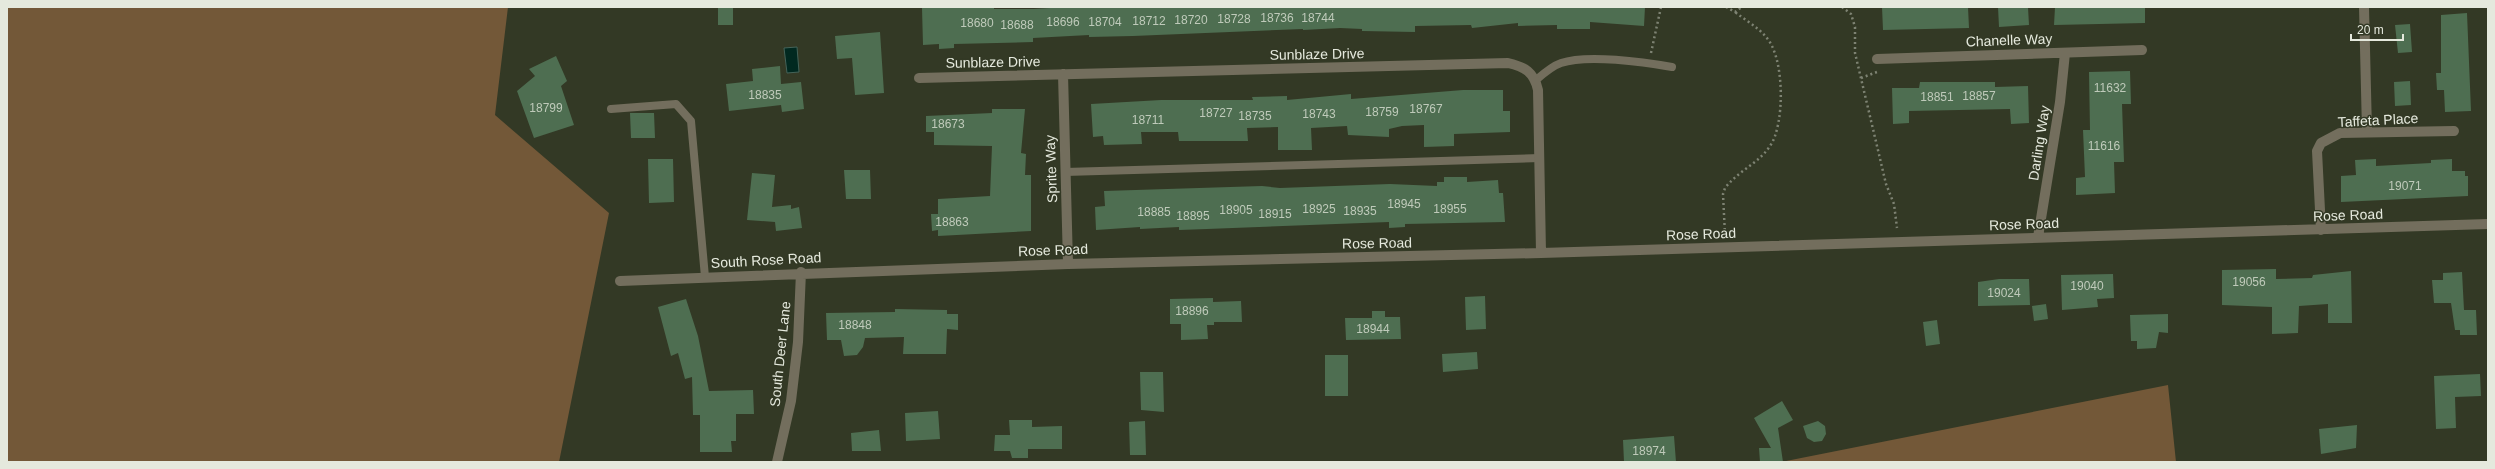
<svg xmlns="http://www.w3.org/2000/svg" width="2495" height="469" viewBox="0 0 2495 469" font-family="Arial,sans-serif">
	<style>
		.forest { fill: #735838 }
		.water { fill: #012920; stroke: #456359 }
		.building { fill: #4e6e51 }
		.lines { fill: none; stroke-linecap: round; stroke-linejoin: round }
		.path { stroke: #7e8373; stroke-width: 2.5; stroke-dasharray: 2 3; stroke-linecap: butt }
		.service { stroke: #736e5d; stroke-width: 8 }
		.minor { stroke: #736e5d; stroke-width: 10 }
		.labels { text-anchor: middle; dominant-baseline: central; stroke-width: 3; stroke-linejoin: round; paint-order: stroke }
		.number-label { font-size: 12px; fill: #bfcaba }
		.street-label { font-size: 14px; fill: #e5e9dd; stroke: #333925 }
	</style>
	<rect width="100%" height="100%" fill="#333925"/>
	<path class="forest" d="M7,7H508L495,115L609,213L559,462H7Z
		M2168,385L2176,462H1781Z"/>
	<path class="water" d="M797,47L799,72L787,73L784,48Z"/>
	<path class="building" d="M733,7V25H718V8Z
		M994,7V9H1033L1068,7H1645L1644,26L1590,22V29H1557V25L1518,26V23L1472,28L1471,25L1415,26V32L1362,31V29L1340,28L1303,30V29L1133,36L1089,37V35L1033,38V42L954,44V48L939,49V44L923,45L922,8Z
		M1882,7H1968L1969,28L1883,30Z
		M1998,7H2028L2029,25L1999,27Z
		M2055,7H2145V23L2054,25Z
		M2467,13L2471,111L2445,112L2444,90H2437L2436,73H2441V15Z
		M2410,24L2412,52L2398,53L2395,25Z
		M880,32L884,93L855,95L852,58L837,59L835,36Z
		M556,56L567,81L561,86L574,125L534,138L517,91L535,76L529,69Z
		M780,66L781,84L801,82L804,109L782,112L781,105L729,111L726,84L753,81L752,69Z
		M2130,71L2131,104H2122L2124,162H2114L2115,193L2076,195V178L2085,177L2083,130H2090L2089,72Z
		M2410,81L2411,105L2395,106L2394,82Z
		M1920,82H1995V87L2028,86L2029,123L2011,124L2010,109L1909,111V123L1893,124L1892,88H1919Z
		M1463,90H1503V111H1510V132L1454,134V146L1424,147V125L1402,126L1389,129V137L1348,135L1347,126L1311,128L1312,150H1278V127L1247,128L1248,141H1179L1178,132H1141L1142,144L1104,145L1103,136L1093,137L1091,104L1161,100H1253L1252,97L1287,96V100L1351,94V99Z
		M992,109H1025L1021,153L1026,154L1025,175H1031V231L938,236V230L932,231L931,214H938V199L990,196L992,146L934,145V132H926V116L992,113Z
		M630,113H654L655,138H631Z
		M648,159H673L674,202L649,203Z
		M2376,159V166L2431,163V160L2452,159V171H2465V176H2468V196L2341,202V176L2356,175L2355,160Z
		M844,170H870L871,199H846Z
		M752,173L775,175L772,207L791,205V209L799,207L802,228L776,231L775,222L747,220Z
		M1444,177H1467V182L1498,180L1499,193H1503L1505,222L1405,224V227L1389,228V222L1207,229L1179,230V227L1140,229V227L1096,230L1095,207L1105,206L1104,191L1262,186L1280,188L1390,184L1437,186V182H1444Z
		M2276,269V279L2312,278L2313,275L2351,271L2352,323H2328V304L2299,306L2298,333L2272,334V307L2222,305V270Z
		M2462,272L2464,310H2476L2477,335H2460V330H2455L2451,303H2434L2432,280H2443V273Z
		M2113,274L2114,298L2097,299L2098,307L2062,310L2061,275Z
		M1999,279H2029L2030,305L1978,306V282Z
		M1485,296L1486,329L1466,330L1465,297Z
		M1213,298V302L1241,301L1242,322H1214V325H1207L1208,339L1181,340V324H1170V299Z
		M686,299L698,336L709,391L753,390L754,414H736V441H731L732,452H700V415H693L692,377L685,379L678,353L671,356L658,307Z
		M2046,304L2048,319L2034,321L2032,306Z
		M895,309L947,310V314H958V330L947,329L946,354H903L904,337L865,338L863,347L857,355L844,356L841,340H827L826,313L895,312Z
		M1372,311H1385V317H1400L1401,339L1346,340L1345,318H1372Z
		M2168,314V333L2159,332L2156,348L2137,349V341H2131L2130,315Z
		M1937,320L1940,344L1926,346L1923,322Z
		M1477,352L1478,369L1443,372L1442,354Z
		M1325,355H1348V396H1325Z
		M1140,372H1163L1164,412L1141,410Z
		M2480,374L2481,396L2455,397L2456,428L2436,429L2434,376Z
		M1782,401L1793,420L1778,428L1783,462H1760L1759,448H1771L1754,418Z
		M938,411L940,439L906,441L905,413Z
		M1009,420H1032V427L1062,426V449H1028V458H1012L1010,451H994L995,435H1010Z
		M1145,421L1146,455H1130L1129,422Z
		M1818,421L1825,426L1826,434L1822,441L1814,442L1807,438L1803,426Z
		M2357,425L2356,448L2321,454L2319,429Z
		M879,430L881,451H852L851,433Z
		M1674,436L1676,462H1624L1623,440Z"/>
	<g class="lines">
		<path class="path" d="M1726,7L1735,12L1742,7
			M1842,7L1851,14L1855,27V53L1886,184L1894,204L1897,228
			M1651,53L1661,7
			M1861,78L1877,72
			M1725,235L1723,194L1725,188C1738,171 1759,163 1770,146C1785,125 1785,57 1766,37C1758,27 1745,20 1735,12"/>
		<path class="service" d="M1536,80C1544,73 1552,66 1561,63C1587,54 1644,62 1672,67
			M611,109L676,104L691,121L705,277
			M1065,172L1540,158"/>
		<path class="minor" d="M2364,7L2367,131
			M1877,59L2142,50
			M1063,74L1068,264
			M919,78L1508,63C1525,67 1534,72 1538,90L1541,253
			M2321,230L2317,151L2321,143L2340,133L2454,131
			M2038,237L2060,102L2065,53
			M620,281L1068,264L1541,253L2488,224
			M777,462L791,401L798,342L801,272"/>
	</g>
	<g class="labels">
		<g class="number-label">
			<text x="1277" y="18">18736</text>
			<text x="1318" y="18">18744</text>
			<text x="1234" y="19">18728</text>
			<text x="1191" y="20">18720</text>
			<text x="1149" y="21">18712</text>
			<text x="1063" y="22">18696</text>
			<text x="1105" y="22">18704</text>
			<text x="977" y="23">18680</text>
			<text x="1017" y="25">18688</text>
			<text x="2110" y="88">11632</text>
			<text x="765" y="95">18835</text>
			<text x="1979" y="96">18857</text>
			<text x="1937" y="97">18851</text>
			<text x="546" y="108">18799</text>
			<text x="1426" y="109">18767</text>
			<text x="1382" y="112">18759</text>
			<text x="1216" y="113">18727</text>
			<text x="1319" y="114">18743</text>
			<text x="1255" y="116">18735</text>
			<text x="1148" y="120">18711</text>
			<text x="948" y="124">18673</text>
			<text x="2104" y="146">11616</text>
			<text x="2405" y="186">19071</text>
			<text x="1404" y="204">18945</text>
			<text x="1319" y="209">18925</text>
			<text x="1450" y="209">18955</text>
			<text x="1236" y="210">18905</text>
			<text x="1360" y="211">18935</text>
			<text x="1154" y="212">18885</text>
			<text x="1275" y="214">18915</text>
			<text x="1193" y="216">18895</text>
			<text x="952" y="222">18863</text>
			<text x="2249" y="282">19056</text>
			<text x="2087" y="286">19040</text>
			<text x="2004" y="293">19024</text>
			<text x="1192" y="311">18896</text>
			<text x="855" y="325">18848</text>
			<text x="1373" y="329">18944</text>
			<text x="1649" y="451">18974</text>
		</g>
		<g class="street-label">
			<text transform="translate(2009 40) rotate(-2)">Chanelle Way</text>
			<text transform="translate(1317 54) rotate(-1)">Sunblaze Drive</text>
			<text transform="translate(993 62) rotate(-1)">Sunblaze Drive</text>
			<text transform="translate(2378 120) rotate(-3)">Taffeta Place</text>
			<text transform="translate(2039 143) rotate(-81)">Darling Way</text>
			<text transform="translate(1051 169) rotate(-92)">Sprite Way</text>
			<text transform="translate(2348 215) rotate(-2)">Rose Road</text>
			<text transform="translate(2024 224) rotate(-2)">Rose Road</text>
			<text transform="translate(1701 234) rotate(-2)">Rose Road</text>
			<text transform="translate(1377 243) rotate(-1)">Rose Road</text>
			<text transform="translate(1053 250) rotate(-2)">Rose Road</text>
			<text transform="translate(766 260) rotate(-3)">South Rose Road</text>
			<text transform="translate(780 354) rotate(-84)">South Deer Lane</text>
		</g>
	</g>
	<rect width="2495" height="469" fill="none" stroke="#e5e9dd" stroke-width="16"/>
	<path d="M2351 34v6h52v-6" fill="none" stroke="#e5e9dd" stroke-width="2"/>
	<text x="2357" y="34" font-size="12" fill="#e5e9dd" stroke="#333925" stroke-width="3" paint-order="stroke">20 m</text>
</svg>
